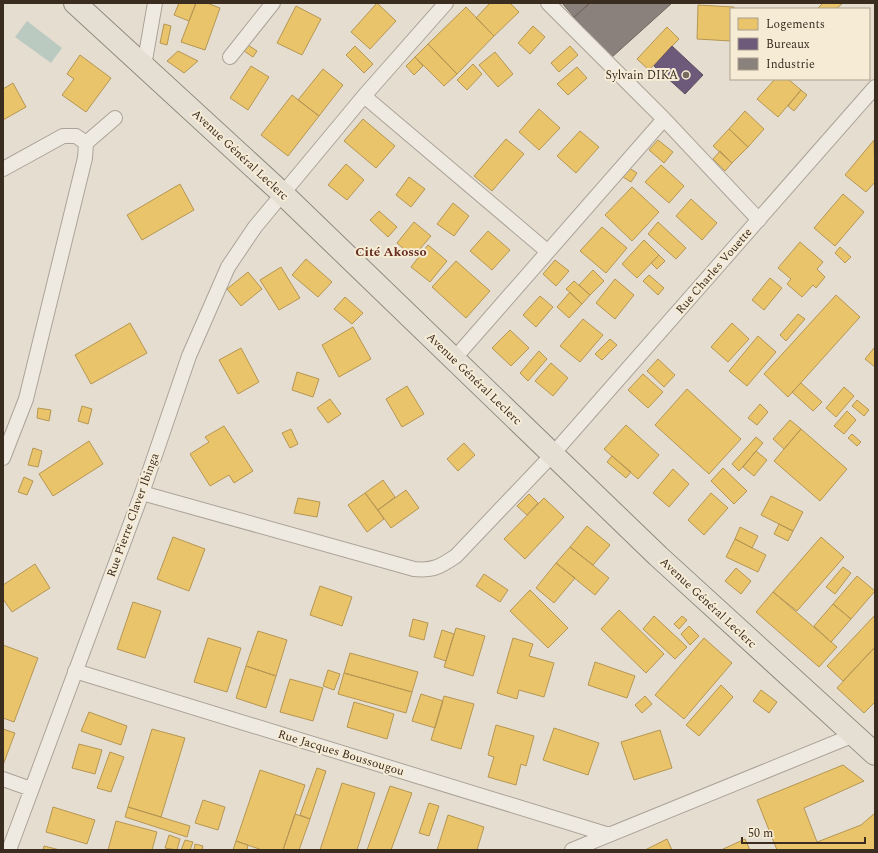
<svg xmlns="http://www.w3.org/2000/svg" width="878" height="853" viewBox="0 0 878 853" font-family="Spectral,serif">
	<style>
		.water { fill: #bacac1 }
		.homes { fill: #e9c46a; stroke: #b59654 }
		.offices { fill: #6d597a; stroke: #5e4c5f }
		.industry { fill: #8a817c; stroke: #726860 }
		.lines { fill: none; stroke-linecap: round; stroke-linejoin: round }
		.street-casing { stroke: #aba398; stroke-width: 16 }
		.primary-casing { stroke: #90897f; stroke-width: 24 }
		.street { stroke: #eee9e1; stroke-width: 14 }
		.primary { stroke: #e5dfd3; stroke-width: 22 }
		.poi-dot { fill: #766a5e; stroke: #f6ecd6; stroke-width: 1.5 }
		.labels { text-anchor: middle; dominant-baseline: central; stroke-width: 4; stroke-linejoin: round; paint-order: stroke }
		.poi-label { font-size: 12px; fill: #3b2c20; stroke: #f6ecd6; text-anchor: end }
		.street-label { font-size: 12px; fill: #3b2c20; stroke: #f6ecd6 }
		.neighbourhood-label { font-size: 13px; font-weight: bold; fill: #672c1f; stroke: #f6ecd6 }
	</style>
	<rect width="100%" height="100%" fill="#e5ded0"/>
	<path class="water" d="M27,21L62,48L51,63L15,37Z"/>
	<path class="homes" d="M179,3H196L189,21L174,15Z
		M196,3H207L220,8L205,50L181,42Z
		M377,3L396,21L370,49L351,32Z
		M490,3H510L519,12L494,36L476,18Z
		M823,3H843L836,9H817Z
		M698,5L734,7V9H731V41L697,39Z
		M296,6L321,19L302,55L277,43Z
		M466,7L494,36L457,74L428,44Z
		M164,24L171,26L167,45L160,43Z
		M533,26L545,37L530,54L518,43Z
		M667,27L679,39L649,70L637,59Z
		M428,44L457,74L444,86L415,57Z
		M248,45L257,51L253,57L244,51Z
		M355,46L373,64L364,73L346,55Z
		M570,46L578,55L559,72L551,63Z
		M178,51L198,61L184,73L167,61Z
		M495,52L513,74L498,87L479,65Z
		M80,55L111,78L86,112L62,95L74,79L67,74Z
		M415,57L423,66L414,75L406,66Z
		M473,64L482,74L467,90L457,80Z
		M251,66L269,77L248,110L230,98Z
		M577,67L587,78L568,95L557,84Z
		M323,69L343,85L319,116L298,100Z
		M775,79H788L801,90L778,117L757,99Z
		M13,83L26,107L3,120V89Z
		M801,90L807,95L794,111L788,106Z
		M292,95L319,116L288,156L261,135Z
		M539,109L560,128L539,150L519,132Z
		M745,111L764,129L748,147L729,129Z
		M363,119L395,146L376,168L344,141Z
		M729,129L748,147L732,163L713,146Z
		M580,131L599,147L576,173L557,156Z
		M506,139L524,154L492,191L474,176Z
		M658,140L673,152L664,163L649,150Z
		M874,140L875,182L866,192L845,175Z
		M720,151L732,163L725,171L713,159Z
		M346,164L364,180L347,200L328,185Z
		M661,165L684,186L669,203L645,182Z
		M629,168L637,173L631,182L623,177Z
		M409,177L425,189L411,207L396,195Z
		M180,184L194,210L142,240L127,215Z
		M632,187L659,212L632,241L605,215Z
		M843,194L864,212L835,246L814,228Z
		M691,199L717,223L702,240L676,216Z
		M453,203L469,216L454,236L437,224Z
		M379,211L397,227L388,237L370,220Z
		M414,222L431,236L413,257L397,243Z
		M658,222L686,248L676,259L648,234Z
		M602,227L627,248L606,273L580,251Z
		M488,231L510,250L492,270L470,251Z
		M644,240L659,255L637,278L622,264Z
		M800,242L823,262L817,269L825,277L816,288L813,285L802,297L787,284L791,279L778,268Z
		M428,245L447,261L430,282L411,267Z
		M840,247L851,257L845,263L835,253Z
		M659,255L665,261L657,269L651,263Z
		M306,259L332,282L318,297L292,275Z
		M555,260L569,271L556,286L543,274Z
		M456,261L490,291L466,318L432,287Z
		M281,267L300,298L279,310L260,280Z
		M593,270L604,281L590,295L579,285Z
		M248,272L262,289L241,306L227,289Z
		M649,275L664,288L658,295L643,281Z
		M770,278L782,288L764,310L752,300Z
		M615,279L634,295L615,319L596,303Z
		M574,281L590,295L582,304L566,289Z
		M570,292L582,304L569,318L557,307Z
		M836,295L860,317L788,397L764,374Z
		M540,296L553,307L536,327L523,315Z
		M345,297L363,313L352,324L334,309Z
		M798,314L805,319L786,341L780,335Z
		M583,319L603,335L580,362L560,346Z
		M130,323L147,353L91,384L75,355Z
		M732,323L749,339L728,362L711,347Z
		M353,327L371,359L339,377L322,345Z
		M510,330L529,348L511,366L492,348Z
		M758,336L776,352L747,386L729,371Z
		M610,339L617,345L602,360L595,354Z
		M241,348L259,382L238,394L219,360Z
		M874,348H875V367L865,359Z
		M539,351L547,359L528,381L520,373Z
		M658,359L675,375L664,387L647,371Z
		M551,363L568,378L553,396L535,381Z
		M297,372L319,379L313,397L292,390Z
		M643,374L663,392L648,408L628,390Z
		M801,383L822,402L813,411L792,392Z
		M407,386L424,414L402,427L386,399Z
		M844,387L854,396L836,417L826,408Z
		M687,389L741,439L709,474L655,425Z
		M330,399L341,414L328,423L317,408Z
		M857,400L869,410L864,416L852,406Z
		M760,404L768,412L757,425L748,418Z
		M82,406L92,409L88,424L78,421Z
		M38,408L51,410L49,421L37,418Z
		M847,411L856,420L844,434L834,426Z
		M790,420L801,429L784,449L773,439Z
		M626,425L659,455L638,479L604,449Z
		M224,426L253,471L234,483L229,475L210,486L190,454L209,442L205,437Z
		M291,429L298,444L290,448L282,433Z
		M801,429L847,469L820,501L774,461Z
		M852,434L861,442L857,446L848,438Z
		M756,437L763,443L739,471L732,464Z
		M89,441L103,464L53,496L39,474Z
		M464,443L475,455L458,471L447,459Z
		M33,448L42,451L38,467L28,465Z
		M756,451L767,460L754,476L743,467Z
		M612,456L631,472L626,478L607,462Z
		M723,468L747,491L734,504L711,481Z
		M673,469L689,484L669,507L653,493Z
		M24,477L33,481L27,495L18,492Z
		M383,480L395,497L378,510L365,493Z
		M406,490L419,508L391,528L378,510Z
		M365,493L384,519L367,532L348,505Z
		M711,493L728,508L704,535L688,520Z
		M529,494L538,503L527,515L517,506Z
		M771,496L803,512L793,531L761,515Z
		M298,498L320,502L317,517L294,513Z
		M544,498L564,517L525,559L504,539Z
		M779,524L793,531L788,541L774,534Z
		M587,526L610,545L593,565L570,547Z
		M740,527L758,536L752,548L735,539Z
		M173,537L205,549L189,591L157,579Z
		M821,537L844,557L797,611L773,592Z
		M735,539L766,555L758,572L726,557Z
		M570,547L609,578L595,595L556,563Z
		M556,563L575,578L554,603L536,588Z
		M35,564L50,588L12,612L3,599V585Z
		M843,567L851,573L835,594L826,587Z
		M736,568L751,581L741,594L725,581Z
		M484,574L508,590L500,602L476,586Z
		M857,576L875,591L851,619L833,604Z
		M320,586L352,597L342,626L310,615Z
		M530,590L568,628L548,648L510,611Z
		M773,592L837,647L819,667L756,612Z
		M133,602L161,611L145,658L117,649Z
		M833,604L851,619L831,642L814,626Z
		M619,610L664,654L646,673L601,629Z
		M875,615V647L843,681L827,666Z
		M654,616L687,647L675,659L643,629Z
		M682,616L687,620L679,629L674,624Z
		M413,619L428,623L424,640L409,636Z
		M689,626L699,636L690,645L681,634Z
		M456,628L485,636L473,676L444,667Z
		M442,630L454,634L446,661L434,657Z
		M258,631L287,640L276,676L246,666Z
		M208,638L241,648L227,692L194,682Z
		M513,638L533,644L529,656L554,663L544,697L519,690L517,699L497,693Z
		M704,638L732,663L684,719L655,695Z
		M3,645L38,658L14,722L3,718Z
		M875,647V702L864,713L837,688Z
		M350,653L418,672L412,692L344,673Z
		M595,662L635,676L627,698L588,685Z
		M246,666L276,676L266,708L236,698Z
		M328,670L340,674L334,690L323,686Z
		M344,673L412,692L406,713L338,694Z
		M290,679L323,688L313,721L280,712Z
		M721,685L733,697L699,736L686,725Z
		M761,690L777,702L769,713L753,701Z
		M421,694L443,701L435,728L412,721Z
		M444,696L474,704L461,749L431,740Z
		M645,696L652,704L642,713L635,705Z
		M354,702L394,714L387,739L347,727Z
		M89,712L127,726L121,745L81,731Z
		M496,725L534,736L526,766L521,764L516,785L488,777L494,757L488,755Z
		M554,728L599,743L588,775L543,760Z
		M3,729L15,733L3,765Z
		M152,729L185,738L161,817L128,807Z
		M660,730L672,768L634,780L621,742Z
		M79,744L102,750L95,774L72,768Z
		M110,752L124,757L111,792L97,788Z
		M843,765L864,781L804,808L817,842L861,825L875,813V850H777L757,800Z
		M317,768L326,771L310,819L300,815Z
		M260,770L305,785L283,850H262L236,841Z
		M342,783L375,793L357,850H320Z
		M390,786L412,793L391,850H367Z
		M203,800L225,807L218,830L195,823Z
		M429,803L439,806L429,836L419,833Z
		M53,807L95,820L87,844L46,832Z
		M128,807L190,826L187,837L125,817Z
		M295,814L310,819L299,850H283Z
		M448,815L484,827L477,850H437Z
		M116,821L157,832L152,850H108Z
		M169,835L180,839L177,850L165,848Z
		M667,839L672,850H645Z
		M745,839L750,850H721Z
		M185,840L193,842L190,850H181Z
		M236,841L248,845L247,850H233Z
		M195,844L203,846L202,850H194Z
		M44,846L60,850H43Z"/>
	<path class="offices" d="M672,46L703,75L685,94L654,66Z"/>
	<path class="industry" d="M562,3H590L574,17Z
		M590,3H672L611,58L574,17Z"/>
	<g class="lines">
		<defs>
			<path id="street" d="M548,3L664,119L759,220
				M230,57L273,3
				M144,66L155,3
				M364,96L547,251
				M3,169L63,136H76L86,143
				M454,359L664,119
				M3,458L26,399L85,158L86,143L115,118
				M142,493L414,569C434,571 441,566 456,556L552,455L875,87
				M75,671L606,834
				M3,779L31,789
				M9,850L142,493L189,356L228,267L255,227L364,96L446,3
				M572,850L854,735"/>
			<path id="primary" d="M75,3L283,194L658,556L875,754"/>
		</defs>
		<use href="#street" class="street-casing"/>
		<use href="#primary" class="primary-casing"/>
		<use href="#street" class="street"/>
		<use href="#primary" class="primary"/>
	</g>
	<circle class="poi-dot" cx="686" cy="75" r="4"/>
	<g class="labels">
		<g class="poi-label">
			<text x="678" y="75">Sylvain DIKA</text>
		</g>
		<g class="street-label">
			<text transform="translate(240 155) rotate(43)">Avenue Général Leclerc</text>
			<text transform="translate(714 271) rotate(-49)">Rue Charles Vouette</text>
			<text transform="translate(474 379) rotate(44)">Avenue Général Leclerc</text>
			<text transform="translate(133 515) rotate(-70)">Rue Pierre Claver Ibinga</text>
			<text transform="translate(708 603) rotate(43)">Avenue Général Leclerc</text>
			<text transform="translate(341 753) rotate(17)">Rue Jacques Boussougou</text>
		</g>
		<g class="neighbourhood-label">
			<text x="391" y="252">Cité Akosso</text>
		</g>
	</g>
	<rect width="878" height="853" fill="none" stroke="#3b2c20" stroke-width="8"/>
	<rect x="730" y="8" width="140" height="72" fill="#f6ecd6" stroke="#ab9f8d"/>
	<rect x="738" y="18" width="20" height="12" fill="#e9c46a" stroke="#ab9f8d"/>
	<text x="766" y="28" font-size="12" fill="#3b2c20">Logements</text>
	<rect x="738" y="38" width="20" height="12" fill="#6d597a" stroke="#ab9f8d"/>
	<text x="766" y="48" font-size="12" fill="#3b2c20">Bureaux</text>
	<rect x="738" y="58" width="20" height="12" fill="#8a817c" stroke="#ab9f8d"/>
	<text x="766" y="68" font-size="12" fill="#3b2c20">Industrie</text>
	<path d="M742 837v6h123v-6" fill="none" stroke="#3b2c20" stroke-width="2"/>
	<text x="748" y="837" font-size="12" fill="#3b2c20" stroke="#f6ecd6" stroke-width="3" paint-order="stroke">50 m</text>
</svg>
